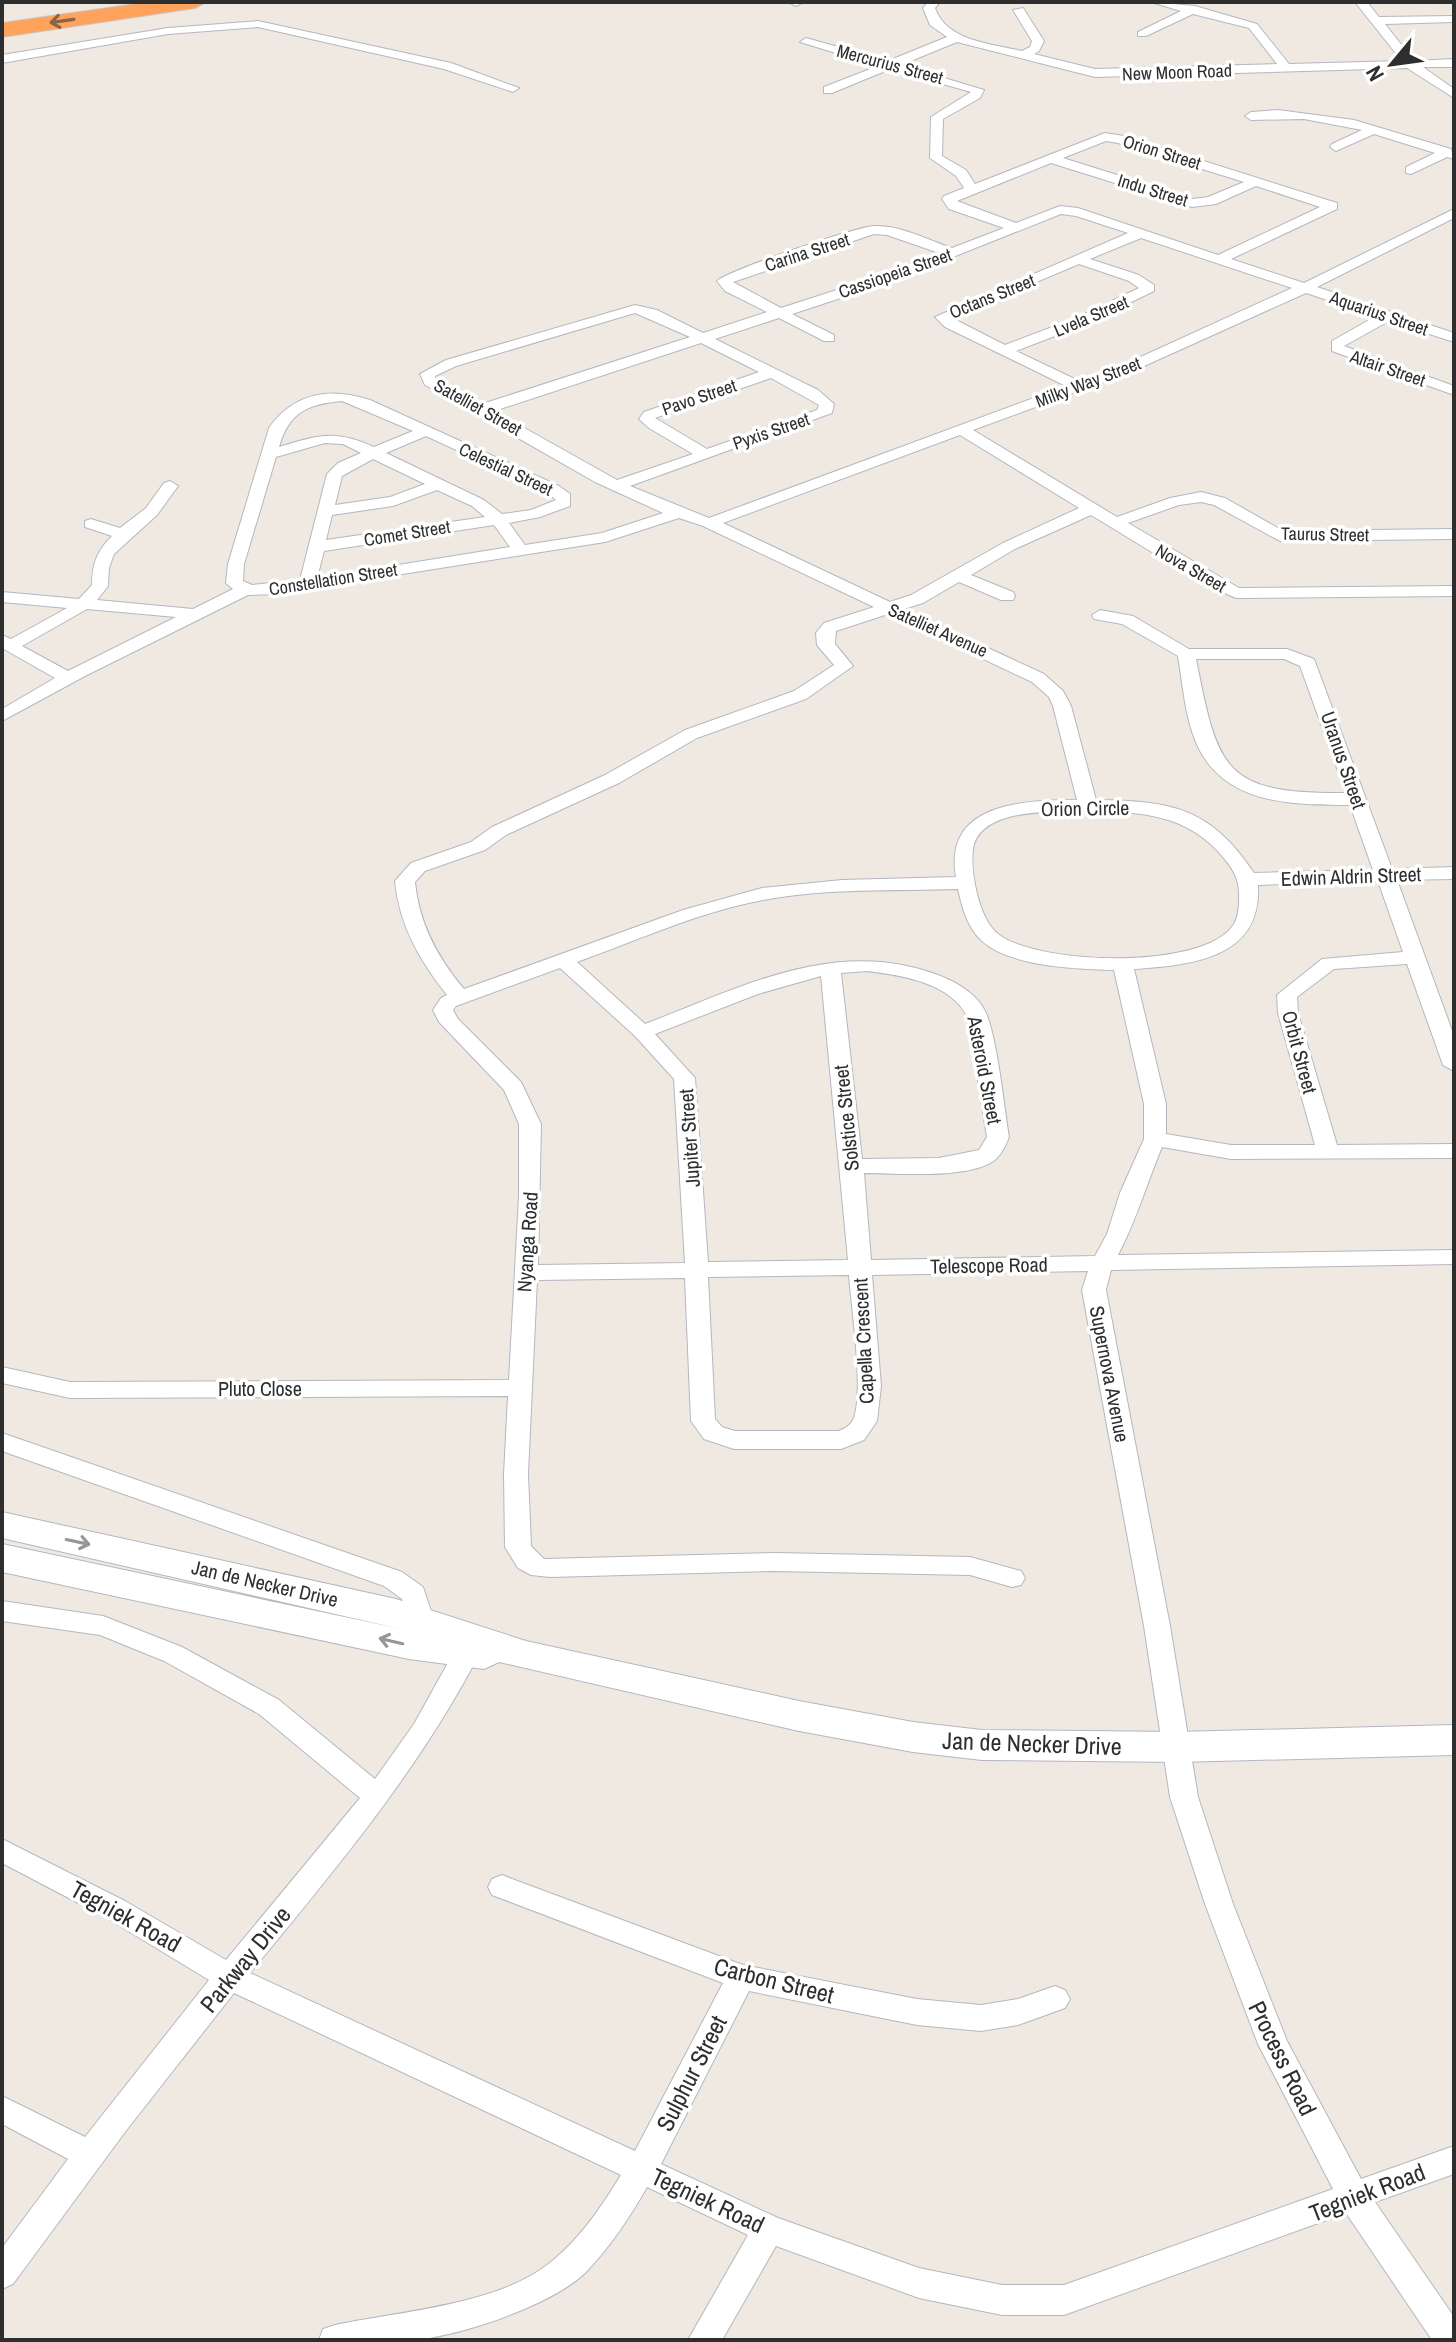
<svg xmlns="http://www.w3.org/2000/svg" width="1456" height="2342" viewBox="0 0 1456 2342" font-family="'Archivo Narrow',sans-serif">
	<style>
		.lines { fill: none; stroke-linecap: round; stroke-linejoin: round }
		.street-casing { stroke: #b4b7c1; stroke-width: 2 }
		.secondary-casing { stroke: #b4b7c1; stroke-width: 2 }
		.highway-casing { stroke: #c9c9c9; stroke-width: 2 }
		.street { fill: #fff; fill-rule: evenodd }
		.secondary { fill: #fff; fill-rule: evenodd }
		.highway { fill: #ffa35c; fill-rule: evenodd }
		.oneway { stroke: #8c6343 }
		.oneway2 { stroke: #969696 }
		.labels { text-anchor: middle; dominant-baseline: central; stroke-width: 7; stroke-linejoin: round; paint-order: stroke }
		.far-street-label { font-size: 18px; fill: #2e2e2e; stroke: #fff }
		.street-label { font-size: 20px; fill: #2e2e2e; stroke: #fff }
		.near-street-label { font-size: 24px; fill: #2e2e2e; stroke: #fff }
	</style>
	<rect width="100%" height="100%" fill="#efe9e1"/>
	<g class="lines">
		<defs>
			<path id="street" d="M804,2L796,6L790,3L791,2Z
				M928,2H940L935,8C946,41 992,44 1022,51L1030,47L1032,41L1013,10L1023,8L1044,41L1039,51L1034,54L1095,69L1277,64L1249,28L1193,14L1146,36H1138V32L1181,11L1151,2L1195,6L1257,24L1289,64L1402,61L1355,2H1367L1379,17L1454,16V22L1385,24L1414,61L1454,59V67H1423L1454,89V98L1407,68L1095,77L957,42L901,65L984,90L980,98L943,119L942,156L966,170L975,184L1105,133L1124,136L1337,203V209L1231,259L1304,283L1454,209V218L1317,287L1454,333V342L1389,321L1344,346L1454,386V395L1332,351V341L1376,316L1306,293L1133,371L973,430L1117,517L1170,498L1201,492L1225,498L1283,531L1454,529V539L1280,541L1214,505L1201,502L1179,505L1128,523L1239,588L1454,586V596L1236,598L1206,585L1091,515L1015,549L971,575L1013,592L1015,596L1013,600H1001L959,582L923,603L904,609L1044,674L1063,691L1071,706L1096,800C1171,801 1210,807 1254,873L1373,870L1350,805C1294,805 1226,805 1198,747C1185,719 1183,686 1178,656L1122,624L1094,619L1092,615L1100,610L1133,616L1189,649H1287L1314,659L1392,869L1454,867V879L1397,880L1454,1036V1071L1443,1065L1407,964L1334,969L1297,997L1298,1013L1337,1145L1454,1144V1158L1231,1159L1162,1147C1147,1183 1136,1221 1118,1255L1454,1250V1264L1111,1270L1106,1290L1170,1626L1198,1797L1233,1904L1287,2041L1361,2179L1454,2146V2174L1375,2202L1454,2317V2340H1432L1346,2213L1064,2315H1002L919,2298L776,2246L722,2340H688L748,2235L647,2187C630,2217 610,2247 586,2272C553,2305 458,2337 411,2340C380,2342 349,2340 319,2340L323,2329L335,2325C397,2312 483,2306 537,2272C573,2249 599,2211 621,2175L234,1993L125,2132L13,2284L2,2289V2248L68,2159L2,2124V2096L85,2137L209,1980L105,1917L2,1863V1839L125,1901L226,1960L360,1798L259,1714L164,1661L100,1635L2,1621V1601L103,1616L182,1647L279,1700L375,1779L414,1724L464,1634L473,1631L482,1634L486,1641C423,1766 338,1866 250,1973L635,2151L723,1983L492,1895L488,1887L492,1879L502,1875L512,1879L743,1965L917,1999L981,2005L1018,1999L1055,1986L1065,1990L1070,1999L1065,2008L1018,2025L981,2031L917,2025L749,1991L661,2164L778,2218L919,2268L1002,2285H1064L1333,2189L1258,2044L1205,1904L1170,1797L1144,1626L1082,1290L1088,1271L872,1275L881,1386L877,1421L864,1440L841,1449H734L704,1439L691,1421L685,1278L537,1280L528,1474L531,1546L544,1559L775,1553L970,1557L1021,1571L1025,1578L1021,1585L1012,1587L970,1575L775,1571L550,1577L531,1575L518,1568L505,1547L504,1474L508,1396L70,1398L2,1383V1367L70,1382L509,1380L519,1196V1124L504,1090L439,1022L433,1010L441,998L447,995C420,961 399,925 395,881L411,863L471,842L492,827L605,775L685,730L794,691L834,665L817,645L816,633L824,623L874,607L703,526L679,518L605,542L276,594L248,595L85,676L2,721V709L55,678L2,648V635L11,639L67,608L2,602V592L79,599L92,585C92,564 97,551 112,536L85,527V521L91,519L120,528L146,508L164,483L170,481L178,486L157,515L114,554L109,568L108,586L97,600L193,609L233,589L226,583L228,564L269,428C294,392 331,387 370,400L559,486L570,494V506L540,517L509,523L525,545L602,533L663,513L595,482L425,385L420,374L446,360L635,305L657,310L703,333L767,312L725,291L717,281C729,270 856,227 874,226C900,225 928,240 952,248L1004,228L949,209L942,199L944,196L964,188L956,176L930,158L931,117L971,92L890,69L832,93H824V87L878,66L800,42L806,38L888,61L947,37L930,25L923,8ZM1106,141L1118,143L1244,182L1208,197L1193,199L1063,158ZM1051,163L1192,207L1216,204L1256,186L1320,207L1218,255L1078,208L1060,206L1016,223L957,201ZM1061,214L1076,216L1128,233L935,317L945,327L1066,386L709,518L630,486L832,413L834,404L818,390L715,339L779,318L824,341H834V335L792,314L890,282ZM874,234L887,235L939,253L880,276L781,308L733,282ZM1141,238L1292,288L1123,365L1079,381L1016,351L1086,324L1154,291V285L1139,275L1090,259ZM1079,264L1129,281L1139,288L1076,318L1005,345L952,318ZM635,313L690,337L482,404L436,380L435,376L456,366ZM701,343L759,372L644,412L639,419L649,428L693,454L617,480L494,411ZM771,378L819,405L817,410L707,449L655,418ZM342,401L413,431L374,447C335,429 319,435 279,447C289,412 308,404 342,401ZM960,435L1079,508L1003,543L911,595L890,602L723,523ZM426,436L547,492L556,500L531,510L502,514L484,500L386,453ZM325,443L343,444L361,453L338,463L327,474L300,580L252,585L243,581L244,564L276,457ZM373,459L425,484L390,497L335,505L342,476ZM437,490L472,506L485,517L326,540L332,515L393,506ZM494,525L510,547L317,578L324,551ZM87,609L176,617L68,671L22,646ZM888,614L1032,682L1049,697L1053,706L1077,800C1023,800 943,803 956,877L842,880L762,888L683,910L464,989C437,957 419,923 415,882L425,871L485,850L506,835L619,783L697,738L806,699L853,666L835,644L836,631ZM1196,659H1284L1300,666L1346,793C1224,794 1218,771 1196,659ZM1073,811C1130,812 1183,809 1223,857C1235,871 1240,882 1239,900C1239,908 1238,917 1234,924C1205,971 1037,965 998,934C979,919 970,872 973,849C979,810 1044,812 1073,811ZM1378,881L1403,952L1322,959L1277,995L1278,1013L1315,1145H1231L1166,1134V1104L1134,969C1193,965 1262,958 1258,885ZM958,889C962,907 967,927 981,940C1009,967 1077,969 1114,970L1144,1104V1139L1120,1193L1107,1234L1095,1256L871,1260L864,1173C895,1173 972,1180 996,1159C1002,1153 1006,1145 1009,1137C1004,1107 997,1035 985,1011C976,993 956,982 938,975C835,936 740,988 645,1024L577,962C638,940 699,912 763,900C826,888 894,891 958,889ZM560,968L635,1036L674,1079L685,1263L538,1265L541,1124L521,1082L458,1019L453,1010L456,1006ZM867,971C900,975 954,983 968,1019L987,1137L979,1150L939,1158L862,1159L841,973ZM821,976L848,1260L708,1262L695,1078L655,1034L758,994ZM849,1275C851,1307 865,1393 853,1420C850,1426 844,1429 838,1431H735L722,1427L715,1419L708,1277Z
				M258,21L451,63L519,88L513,92L444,69L258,27L168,34L2,63V55L168,28Z
				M1278,110L1354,120L1451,149L1454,159L1447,157L1411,174L1406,173V167L1435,153L1374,134L1336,151L1330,147L1332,144L1362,130L1304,119L1251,120L1245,116L1251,112Z
				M2,1433L402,1572L423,1587L434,1620L430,1627L421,1630L412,1627L402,1599L384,1586L2,1451Z"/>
			<path id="secondary" d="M2,1512L396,1599L526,1641L799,1701L913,1722L982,1730L1178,1732L1454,1725V1755L1178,1762L982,1760L913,1752L799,1731L499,1662L484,1669L409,1659L2,1572V1544L401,1629L2,1538Z"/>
			<path id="highway" d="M150,2H206L195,8L2,37V23Z"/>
		</defs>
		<use href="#street" class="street-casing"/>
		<use href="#secondary" class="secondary-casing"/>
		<use href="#highway" class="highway-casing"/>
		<use href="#street" class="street"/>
		<use href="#secondary" class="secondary"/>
		<use href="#highway" class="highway"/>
	</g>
	<defs><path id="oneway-shaft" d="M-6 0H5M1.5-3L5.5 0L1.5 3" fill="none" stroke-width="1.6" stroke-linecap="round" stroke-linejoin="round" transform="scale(2)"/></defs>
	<use class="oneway" href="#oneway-shaft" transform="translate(62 21) rotate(172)"/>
	<g class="oneway2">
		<use href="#oneway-shaft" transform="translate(78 1542) rotate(12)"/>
		<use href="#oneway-shaft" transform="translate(391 1641) rotate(-167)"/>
	</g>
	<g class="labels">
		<g class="far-street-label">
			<text transform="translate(890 64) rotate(15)">Mercurius Street</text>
			<text transform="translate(1177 72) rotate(-2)">New Moon Road</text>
			<text transform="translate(1162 152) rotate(17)">Orion Street</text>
			<text transform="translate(1153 190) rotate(17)">Indu Street</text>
			<text transform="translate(807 252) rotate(-18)">Carina Street</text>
			<text transform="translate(895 273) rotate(-19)">Cassiopeia Street</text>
			<text transform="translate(992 296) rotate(-22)">Octans Street</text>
			<text transform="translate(1379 313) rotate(19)">Aquarius Street</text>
			<text transform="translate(1091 316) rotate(-23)">Lvela Street</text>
			<text transform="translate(1388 368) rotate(19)">Altair Street</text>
			<text transform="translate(1088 382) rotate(-21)">Milky Way Street</text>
			<text transform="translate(699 397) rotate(-19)">Pavo Street</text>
			<text transform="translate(478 407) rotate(29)">Satelliet Street</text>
			<text transform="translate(771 431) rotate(-19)">Pyxis Street</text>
			<text transform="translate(506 469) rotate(25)">Celestial Street</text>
			<text transform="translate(407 533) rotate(-9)">Comet Street</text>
			<text transform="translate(1325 534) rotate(1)">Taurus Street</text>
			<text transform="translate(1191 568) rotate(30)">Nova Street</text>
			<text transform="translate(333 579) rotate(-9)">Constellation Street</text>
			<text transform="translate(938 630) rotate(24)">Satelliet Avenue</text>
		</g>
		<g class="street-label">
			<text transform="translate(1344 760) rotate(71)">Uranus Street</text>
			<text transform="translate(1085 808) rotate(-1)">Orion Circle</text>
			<text transform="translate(1351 876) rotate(-2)">Edwin Aldrin Street</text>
			<text transform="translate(1300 1052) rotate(75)">Orbit Street</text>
			<text transform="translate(985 1070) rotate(79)">Asteroid Street</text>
			<text transform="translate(846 1118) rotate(-96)">Solstice Street</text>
			<text transform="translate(689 1138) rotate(-94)">Jupiter Street</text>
			<text transform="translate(527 1242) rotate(-86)">Nyanga Road</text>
			<text transform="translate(989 1265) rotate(-1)">Telescope Road</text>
			<text transform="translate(863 1341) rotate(-93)">Capella Crescent</text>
			<text transform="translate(1110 1374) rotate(79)">Supernova Avenue</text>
			<text x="260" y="1388">Pluto Close</text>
			<text transform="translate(265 1583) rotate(13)">Jan de Necker Drive</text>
		</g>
		<g class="near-street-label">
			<text transform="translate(1032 1743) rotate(2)">Jan de Necker Drive</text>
			<text transform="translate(126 1916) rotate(29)">Tegniek Road</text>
			<text transform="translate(245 1959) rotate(-51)">Parkway Drive</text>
			<text transform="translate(774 1980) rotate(14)">Carbon Street</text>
			<text transform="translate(1283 2058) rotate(64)">Process Road</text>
			<text transform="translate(691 2073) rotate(-63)">Sulphur Street</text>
			<text transform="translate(1367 2192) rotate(-21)">Tegniek Road</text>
			<text transform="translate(708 2200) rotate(25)">Tegniek Road</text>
		</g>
	</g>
	<rect width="1456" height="2342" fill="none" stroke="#2e2e2e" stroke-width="8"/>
	<g transform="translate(1392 64) rotate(241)" stroke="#ffffff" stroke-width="6" paint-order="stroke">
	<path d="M0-6L14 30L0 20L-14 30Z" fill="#2e2e2e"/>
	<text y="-12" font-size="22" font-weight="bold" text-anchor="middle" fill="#2e2e2e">N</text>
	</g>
</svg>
